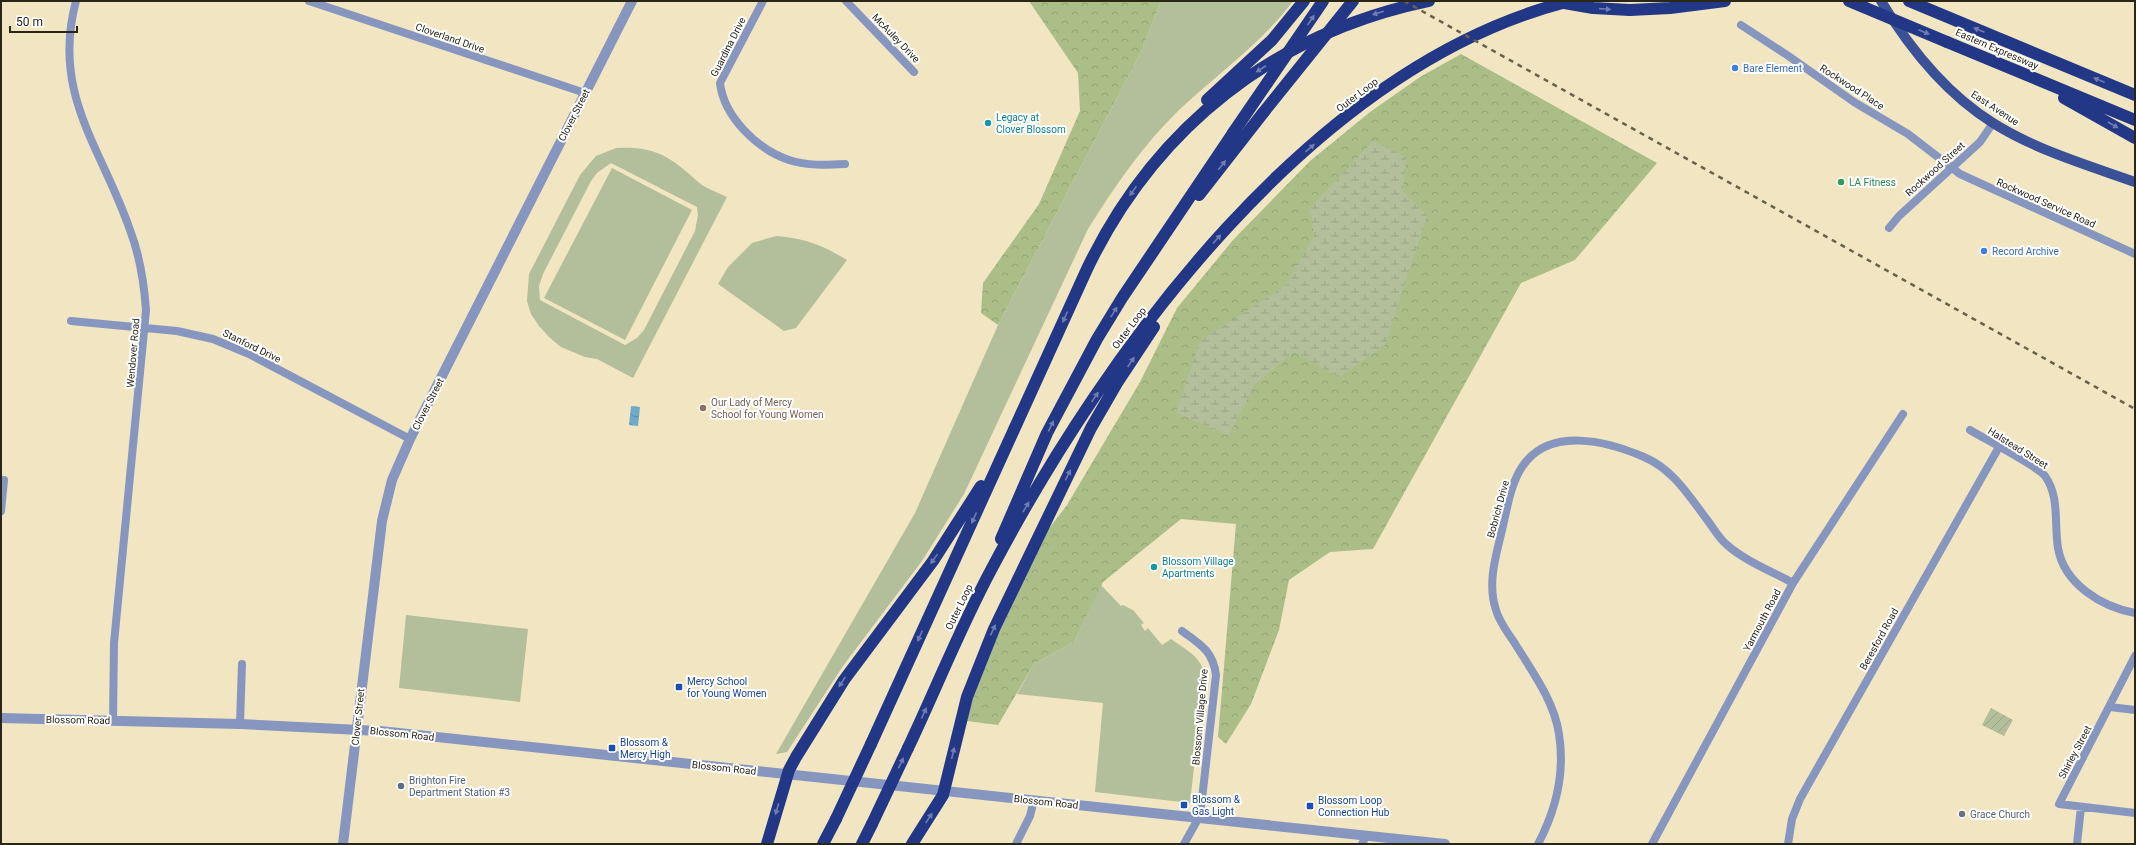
<svg xmlns="http://www.w3.org/2000/svg" width="2136" height="845" viewBox="0 0 2136 845" font-family="Roboto,sans-serif">
	<style>
		.green { fill: #b3bf9a; fill-rule: evenodd }
		.forest { fill: url(#forest-crowns) }
		.wetland { fill: url(#wetland-marsh) }
		.garden { fill: url(#garden-furrows) }
		.water { fill: url(#water-waves) }
		.lines { fill: none; stroke-linecap: round; stroke-linejoin: round }
		.minor { stroke: #8796be; stroke-width: 8 }
		.tertiary { stroke: #8796be; stroke-width: 10 }
		.primary { stroke: #3b5197; stroke-width: 10 }
		.motorway { stroke: #233787; stroke-width: 12 }
		.rail { stroke: #68624c; stroke-width: 2.5; stroke-dasharray: 5 5; stroke-linecap: butt }
		.motorway-bridge { stroke: #233787; stroke-width: 12 }
		.oneway { fill: #707db1 }
		.shop-dot { fill: #3f7fe0; stroke: #fff; stroke-width: 1.5 }
		.culture-dot { fill: #0f9aa8; stroke: #fff; stroke-width: 1.5 }
		.leisure-dot { fill: #2e9e5b; stroke: #fff; stroke-width: 1.5 }
		.education-dot { fill: #8d6e63; stroke: #fff; stroke-width: 1.5 }
		.transit-dot { fill: #1a4fb4; stroke: #fff; stroke-width: 1.5 }
		.service-dot { fill: #5c6f8a; stroke: #fff; stroke-width: 1.5 }
		.worship-dot { fill: #6b7280; stroke: #fff; stroke-width: 1.5 }
		.labels { text-anchor: middle; dominant-baseline: central; stroke-width: 4; stroke-linejoin: round; paint-order: stroke }
		.street-label { font-size: 10px; fill: #292517; stroke: #fff }
		.shop-label { font-size: 10px; fill: #366cbe; stroke: #fff; text-anchor: start }
		.culture-label { font-size: 10px; fill: #0d838f; stroke: #fff; text-anchor: start }
		.leisure-label { font-size: 10px; fill: #27864d; stroke: #fff; text-anchor: start }
		.education-label { font-size: 10px; fill: #785e54; stroke: #fff; text-anchor: start }
		.transit-label { font-size: 10px; fill: #164399; stroke: #fff; text-anchor: start }
		.service-label { font-size: 10px; fill: #4e5e75; stroke: #fff; text-anchor: start }
		.worship-label { font-size: 10px; fill: #5b616d; stroke: #fff; text-anchor: start }
	</style>
	<defs>
		<pattern id="forest-crowns" width="20" height="18" patternUnits="userSpaceOnUse"><rect width="20" height="18" fill="#acbe87"/><path d="M2 6a3 3 0 1 1 6 0M12 15a3 3 0 1 1 6 0" fill="none" stroke="#94a374"/></pattern>
		<pattern id="wetland-marsh" width="20" height="14" patternUnits="userSpaceOnUse"><rect width="20" height="14" fill="#b3bf9a"/><path d="M1 5h8M5 5V1M11 12h8M15 12V8" fill="none" stroke="#9aa484"/></pattern>
		<pattern id="garden-furrows" width="10" height="10" patternUnits="userSpaceOnUse"><rect width="10" height="10" fill="#b3bf9a"/><path d="M-1 1l2-2M0 10L10 0M9 11l2-2" fill="none" stroke="#9aa484"/></pattern>
		<pattern id="water-waves" width="16" height="10" patternUnits="userSpaceOnUse"><rect width="16" height="10" fill="#70aaca"/><path d="M0 5q4-4 8 0t8 0" fill="none" stroke="#5c8aa3"/></pattern>
	</defs>
	<rect width="100%" height="100%" fill="#f1e6c1"/>
	<path class="green" d="M1161,1H1293C1261,44 1217,74 1179,110C1142,146 1115,186 1088,229L964,494L922,561L843,666L787,752L776,754L915,513L998,325L1142,50Z
		M616,148C654,146 670,156 697,181C704,188 717,192 727,197L633,378L597,359L585,357L561,347L549,337L539,326L531,314L527,301L529,274L580,175L596,156ZM611,163L697,207L698,215L695,231L644,330L637,338L625,345L540,300L539,286L543,274L591,181L597,173Z
		M612,168L692,210L625,340L544,298Z
		M776,236C807,239 820,244 847,260L796,328L784,331L718,284L728,267L752,243Z
		M1101,585L1121,606L1123,605L1133,610L1144,623L1141,625L1145,631L1148,628L1162,645L1171,639C1186,650 1205,658 1204,679L1190,803L1095,792L1103,703L1017,694L1034,664L1074,642Z
		M406,615L528,629L520,702L399,688Z"/>
	<path class="forest" d="M1029,1H1161L1142,50L998,325L981,313L983,283L1039,204L1080,111L1078,73Z
		M1461,54L1657,163L1575,260L1521,283L1373,549L1330,552L1289,580L1279,630L1251,704L1226,744L1218,737L1236,524L1181,519L1103,582L1074,642L1034,664L998,725L967,721L973,694L1003,621L1047,531L1067,505L1140,382L1177,308L1233,240L1310,161L1370,112L1420,77Z"/>
	<path class="wetland" d="M1373,141L1406,157L1403,191L1427,216L1385,345L1339,377L1294,352L1255,384L1229,435L1176,413L1200,341L1285,286L1314,236L1310,208Z"/>
	<path class="garden" d="M1991,708L2013,720L2004,736L1982,725Z"/>
	<path class="water" d="M631,406L640,407L638,426L629,425Z"/>
	<g class="lines">
		<path class="minor" d="M76,1C51,94 102,148 130,230C140,256 144,282 146,310L114,643L113,721
			M309,1L585,93
			M763,1L720,83C724,117 757,149 789,160C807,166 827,165 845,164
			M846,1L914,72
			M1741,25L1787,55L1854,102L1908,134L1960,174L2135,254
			M1889,228L1899,216L1980,142L1993,123
			M71,321L177,331L213,339L249,354L410,439
			M1970,430C1983,438 2039,467 2045,476C2060,497 2054,524 2058,548C2064,584 2102,607 2135,613
			M1,511L4,480
			M1182,631C1200,644 1213,651 1216,675L1201,808L1198,819L1184,844
			M2135,656L2059,804L2135,813
			M2110,707L2135,710
			M240,724L242,664
			M1016,844L1030,816L1034,800
			M1362,844L1366,836
			M1538,844C1556,810 1565,772 1559,734C1554,700 1531,670 1514,642C1507,632 1499,621 1496,610C1487,583 1496,556 1502,530C1507,510 1510,485 1522,467C1549,426 1607,441 1644,457C1674,470 1689,496 1708,521C1714,529 1719,538 1726,544C1743,560 1773,572 1793,583
			M1652,844L1793,583L1903,414
			M1788,844L1792,819L1800,799L1999,447
			M2077,844L2081,807"/>
		<path class="tertiary" d="M1,718L240,724L380,731L1445,844
			M343,844L382,521L392,480L410,439L632,1"/>
		<path class="primary" d="M1881,1C1910,49 1945,93 1993,123C2036,150 2087,165 2135,182"/>
		<path class="motorway" d="M1909,1L2135,95
			M1630,10L1670,8L1725,1
			M1947,42L2135,120
			M2064,98L2135,138
			M1207,100L1272,40L1304,1
			M1199,195L1263,113
			M1001,539L1047,433L1097,339L1122,298L1233,133
			M871,744L1087,269C1155,127 1275,33 1429,1
			M908,748C936,689 960,628 991,570C1107,349 1312,68 1566,2
			M767,844L789,770L796,757L844,680L933,561L981,486
			M823,844L836,819
			M862,844L872,824
			M912,844L943,795L967,697L994,629L1091,428L1117,383L1154,327"/>
		<path class="rail" d="M1404,1L2135,409"/>
		<path class="motorway-bridge" d="M1553,1L1593,8L1630,10
			M1849,1L1947,42
			M1263,113L1353,1
			M1233,133L1323,1
			M836,819L871,744
			M872,824L908,748"/>
	</g>
	<defs><path id="oneway-solid" d="M-6-.8H1V-3.2L6.5 0L1 3.2V.8H-6Z"/></defs>
	<g class="oneway">
		<use href="#oneway-solid" transform="translate(1605 9) rotate(4)"/>
		<use href="#oneway-solid" transform="translate(1378 13) rotate(163)"/>
		<use href="#oneway-solid" transform="translate(1311 20) rotate(-56)"/>
		<use href="#oneway-solid" transform="translate(1979 30) rotate(-158)"/>
		<use href="#oneway-solid" transform="translate(1924 32) rotate(23)"/>
		<use href="#oneway-solid" transform="translate(1261 69) rotate(147)"/>
		<use href="#oneway-solid" transform="translate(2099 80) rotate(-158)"/>
		<use href="#oneway-solid" transform="translate(2113 125) rotate(30)"/>
		<use href="#oneway-solid" transform="translate(1310 148) rotate(-41)"/>
		<use href="#oneway-solid" transform="translate(1222 165) rotate(-52)"/>
		<use href="#oneway-solid" transform="translate(1133 191) rotate(125)"/>
		<use href="#oneway-solid" transform="translate(1217 239) rotate(-48)"/>
		<use href="#oneway-solid" transform="translate(1114 312) rotate(-58)"/>
		<use href="#oneway-solid" transform="translate(1065 317) rotate(114)"/>
		<use href="#oneway-solid" transform="translate(1131 362) rotate(-56)"/>
		<use href="#oneway-solid" transform="translate(1095 397) rotate(-56)"/>
		<use href="#oneway-solid" transform="translate(1051 426) rotate(-64)"/>
		<use href="#oneway-solid" transform="translate(1068 475) rotate(-64)"/>
		<use href="#oneway-solid" transform="translate(1026 507) rotate(-60)"/>
		<use href="#oneway-solid" transform="translate(974 518) rotate(114)"/>
		<use href="#oneway-solid" transform="translate(934 559) rotate(125)"/>
		<use href="#oneway-solid" transform="translate(993 630) rotate(-65)"/>
		<use href="#oneway-solid" transform="translate(920 636) rotate(114)"/>
		<use href="#oneway-solid" transform="translate(842 682) rotate(123)"/>
		<use href="#oneway-solid" transform="translate(924 713) rotate(-66)"/>
		<use href="#oneway-solid" transform="translate(953 753) rotate(-77)"/>
		<use href="#oneway-solid" transform="translate(901 763) rotate(-64)"/>
		<use href="#oneway-solid" transform="translate(777 809) rotate(107)"/>
		<use href="#oneway-solid" transform="translate(929 818) rotate(-57)"/>
	</g>
	<g class="shop-dot">
		<circle cx="1735" cy="68" r="4"/>
		<circle cx="1984" cy="251" r="4"/>
	</g>
	<g class="culture-dot">
		<circle cx="988" cy="123" r="4"/>
		<circle cx="1154" cy="567" r="4"/>
	</g>
	<circle class="leisure-dot" cx="1841" cy="182" r="4"/>
	<circle class="education-dot" cx="703" cy="408" r="4"/>
	<g class="transit-dot">
		<rect x="675" y="683" width="8" height="8" rx="2"/>
		<rect x="608" y="744" width="8" height="8" rx="2"/>
		<rect x="1180" y="801" width="8" height="8" rx="2"/>
		<rect x="1306" y="802" width="8" height="8" rx="2"/>
	</g>
	<circle class="service-dot" cx="401" cy="786" r="4"/>
	<circle class="worship-dot" cx="1962" cy="814" r="4"/>
	<g class="labels">
		<g class="street-label">
			<text transform="translate(450 38) rotate(19)">Cloverland Drive</text>
			<text transform="translate(896 38) rotate(46)">McAuley Drive</text>
			<text transform="translate(728 47) rotate(-63)">Guardina Drive</text>
			<text transform="translate(1997 49) rotate(23)">Eastern Expressway</text>
			<text transform="translate(1852 87) rotate(33)">Rockwood Place</text>
			<text transform="translate(1357 95) rotate(-37)">Outer Loop</text>
			<text transform="translate(1995 108) rotate(33)">East Avenue</text>
			<text transform="translate(574 115) rotate(-63)">Clover Street</text>
			<text transform="translate(1935 169) rotate(-42)">Rockwood Street</text>
			<text transform="translate(2046 203) rotate(24)">Rockwood Service Road</text>
			<text transform="translate(1129 328) rotate(-53)">Outer Loop</text>
			<text transform="translate(252 346) rotate(26)">Stanford Drive</text>
			<text transform="translate(133 353) rotate(-85)">Wendover Road</text>
			<text transform="translate(428 404) rotate(-63)">Clover Street</text>
			<text transform="translate(2018 448) rotate(32)">Halstead Street</text>
			<text transform="translate(1498 509) rotate(-75)">Bobrich Drive</text>
			<text transform="translate(959 607) rotate(-64)">Outer Loop</text>
			<text transform="translate(1762 620) rotate(-62)">Yarmouth Road</text>
			<text transform="translate(1879 639) rotate(-61)">Beresford Road</text>
			<text transform="translate(358 717) rotate(-84)">Clover Street</text>
			<text transform="translate(1200 717) rotate(-85)">Blossom Village Drive</text>
			<text transform="translate(78 720) rotate(1)">Blossom Road</text>
			<text transform="translate(402 734) rotate(6)">Blossom Road</text>
			<text transform="translate(2075 752) rotate(-62)">Shirley Street</text>
			<text transform="translate(724 768) rotate(6)">Blossom Road</text>
			<text transform="translate(1046 802) rotate(6)">Blossom Road</text>
		</g>
		<g class="shop-label">
			<text x="1743" y="68">Bare Element</text>
			<text x="1992" y="251">Record Archive</text>
		</g>
		<g class="culture-label">
			<text x="996" y="117">Legacy at<tspan x="996" dy="12">Clover Blossom</tspan></text>
			<text x="1162" y="561">Blossom Village<tspan x="1162" dy="12">Apartments</tspan></text>
		</g>
		<g class="leisure-label">
			<text x="1849" y="182">LA Fitness</text>
		</g>
		<g class="education-label">
			<text x="711" y="402">Our Lady of Mercy<tspan x="711" dy="12">School for Young Women</tspan></text>
		</g>
		<g class="transit-label">
			<text x="687" y="681">Mercy School<tspan x="687" dy="12">for Young Women</tspan></text>
			<text x="620" y="742">Blossom &amp;<tspan x="620" dy="12">Mercy High</tspan></text>
			<text x="1192" y="799">Blossom &amp;<tspan x="1192" dy="12">Gas Light</tspan></text>
			<text x="1318" y="800">Blossom Loop<tspan x="1318" dy="12">Connection Hub</tspan></text>
		</g>
		<g class="service-label">
			<text x="409" y="780">Brighton Fire<tspan x="409" dy="12">Department Station #3</tspan></text>
		</g>
		<g class="worship-label">
			<text x="1970" y="814">Grace Church</text>
		</g>
	</g>
	<rect width="2136" height="845" fill="none" stroke="#292517" stroke-width="4"/>
	<path d="M10 26v6h67v-6" fill="none" stroke="#292517" stroke-width="2"/>
	<text x="16" y="26" font-size="12" fill="#292517" stroke="#ffffff" stroke-width="3" paint-order="stroke">50 m</text>
</svg>
